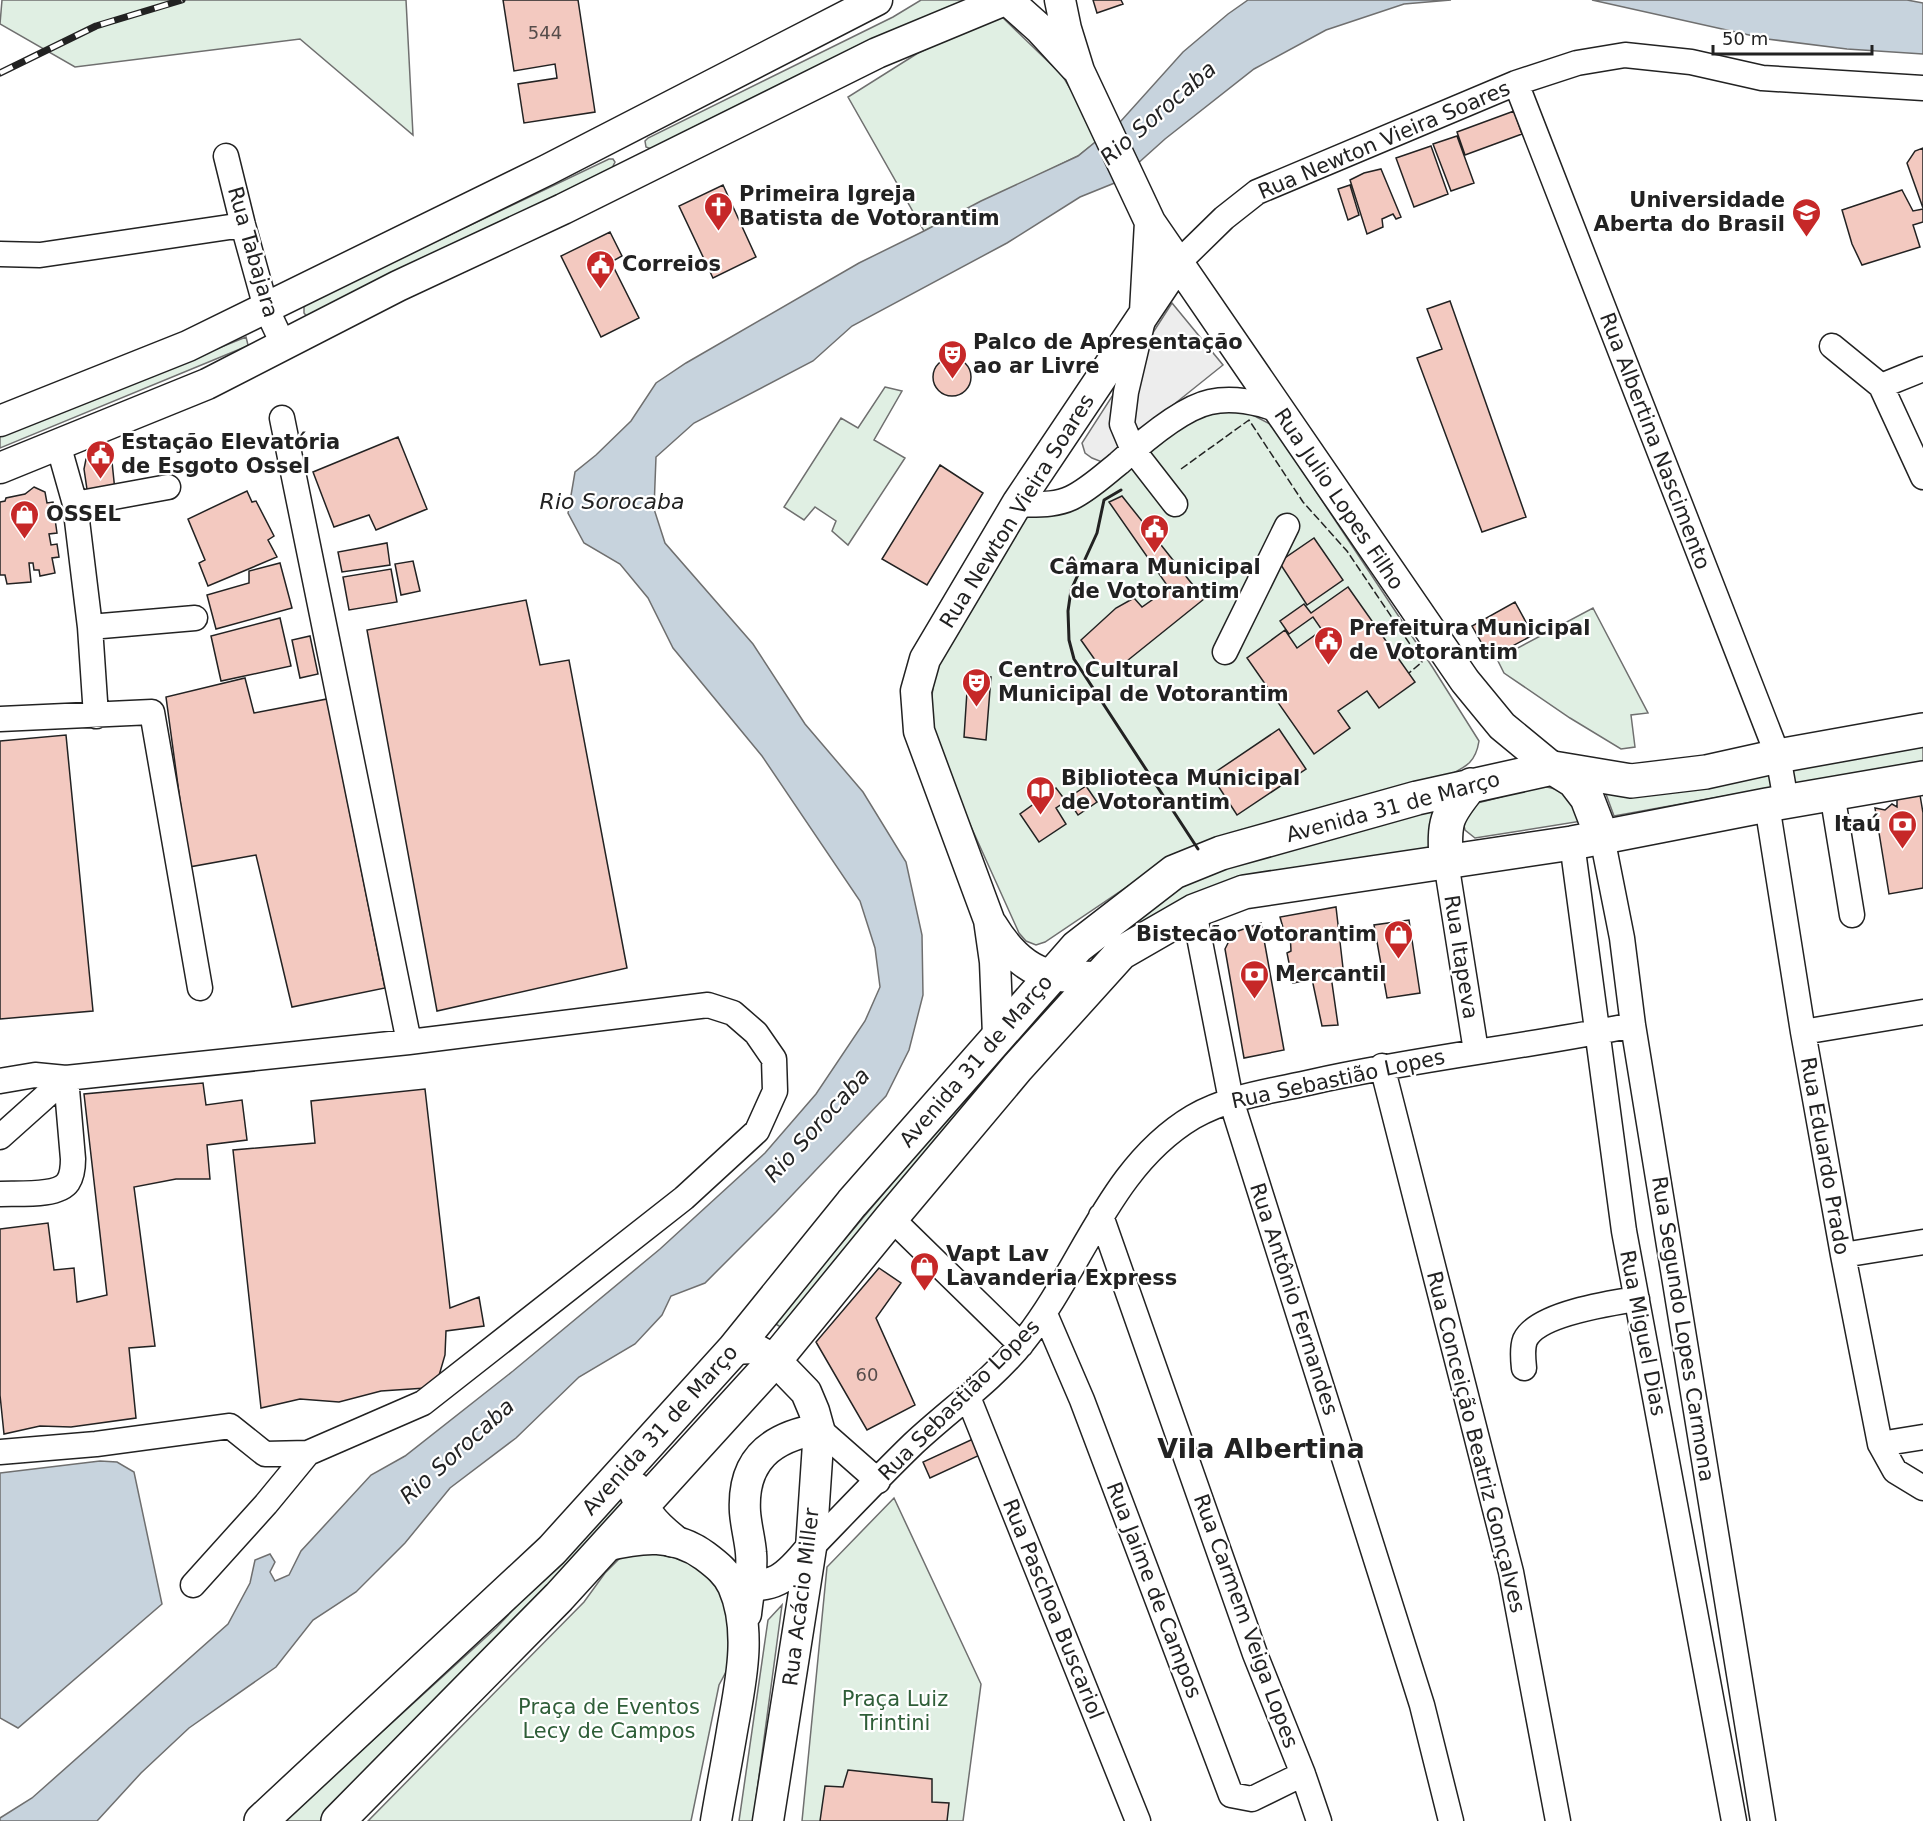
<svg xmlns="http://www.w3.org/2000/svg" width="1923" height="1821" viewBox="0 0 1923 1821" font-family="'DejaVu Sans',sans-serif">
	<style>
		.green { fill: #e0efe3; stroke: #6f6f6f; stroke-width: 1.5 }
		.parking { fill: #ededed; stroke: #6f6f6f; stroke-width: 1.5 }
		.water { fill: #c7d3dd; stroke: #6f6f6f; stroke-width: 1.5 }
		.building { fill: #f3c9c0; stroke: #222; stroke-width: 1.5 }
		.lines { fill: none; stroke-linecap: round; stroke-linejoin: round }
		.minor-casing { stroke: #222; stroke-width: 27 }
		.major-casing { stroke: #222; stroke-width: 33 }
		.highway-casing { stroke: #222; stroke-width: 36 }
		.minor { stroke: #fff; stroke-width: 24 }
		.major { stroke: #fff; stroke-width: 30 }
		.highway { stroke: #fff; stroke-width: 33 }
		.rail-casing { stroke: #222; stroke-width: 7 }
		.rail { stroke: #fff; stroke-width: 4.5; stroke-dasharray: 14; stroke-linecap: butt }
		.fence { stroke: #222; stroke-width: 1.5; stroke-dasharray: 8 3; stroke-linecap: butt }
		.wall { stroke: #222; stroke-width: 3 }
		.labels { text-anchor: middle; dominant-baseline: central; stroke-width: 4.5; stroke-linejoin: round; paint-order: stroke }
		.number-label { font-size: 18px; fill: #564c4a }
		.street-label { font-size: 21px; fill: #222; stroke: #fff }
		.poi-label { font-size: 21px; font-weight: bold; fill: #222; stroke: #fff; text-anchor: start }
		.park-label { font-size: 21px; fill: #2f5e38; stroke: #fff }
		.water-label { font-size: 22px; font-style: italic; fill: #222; stroke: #fff }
		.district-label { font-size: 27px; font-weight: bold; fill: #222; stroke: #fff }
	</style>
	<rect width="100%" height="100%" fill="#fff"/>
	<path class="green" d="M2,0H406L413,135L300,39L75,67L0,24Z
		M921,0H973L651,149L646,147L645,141L648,138L893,17Z
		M999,14L1062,75L1082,108L1097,141L1078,156L924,231L848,97L918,53Z
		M609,159H613L615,162L612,168L308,318L304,313V307L307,303Z
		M246,337L248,345L245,347L0,448V436Z
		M885,387L902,391L874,440L905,458L848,545L832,531L836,521L815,507L804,520L784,507L841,418L858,428Z
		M1216,407L1245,411L1272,425L1433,668L1479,741C1475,767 1461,768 1440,780L1152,870L1045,942L1036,945L1026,941L1019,933L954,789L934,731L930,711L936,665L1031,509H1060L1092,500L1096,492L1181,424Z
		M1593,608L1648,713L1631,715L1635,747L1621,749L1570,718L1504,673L1497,659Z
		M1923,747V761L1788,786L1787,770Z
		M1773,773L1775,787L1614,816L1603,786Z
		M1536,787H1547L1567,792L1582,821L1475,838L1465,830L1463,822L1477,803C1497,799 1516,792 1536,787Z
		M1442,801L1436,851L1278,876L1101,956L1081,954L1193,875Z
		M1060,985L1073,999L784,1329L774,1323Z
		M623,1493L632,1507L320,1821H284L496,1628Z
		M894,1498L981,1684L963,1821H802L827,1567Z
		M663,1551L701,1565L718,1587L732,1613L727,1670L719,1685L691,1821H368L584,1602L605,1573L621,1557Z
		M782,1605L753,1821H739L768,1620Z"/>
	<path class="parking" d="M1172,303L1223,365L1102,462L1092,458L1085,453L1082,443Z"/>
	<path class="water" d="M1248,0H1451L1404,4L1326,30L1254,69L1165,139L1117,182L1080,197L1007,243L852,326L813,361L694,423L656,457L654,509L665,543L753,644L805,724L863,792L906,862L922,935L923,995L909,1050L886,1096L776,1212L705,1283L671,1296L662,1315L635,1344L579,1377L516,1438L450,1488L405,1543L356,1592L313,1620L276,1667L189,1728L141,1773L97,1821H0V1818L32,1798L228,1624L250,1583L255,1560L270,1554L275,1562L270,1572L275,1581L289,1575L301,1551L371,1475L405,1456L513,1371L660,1249L765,1153L816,1094L865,1021L880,987L875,948L860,901L762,756L673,648L648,598L620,564L584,543L568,513L575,472L596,455L631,421L656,383L686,363L859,263L924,231L981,201L1078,156L1121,121L1183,52L1228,14Z
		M1592,0H1907L1923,3V54L1847,49L1767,39Z
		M100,1461L117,1462L134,1472L162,1604L18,1728L0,1718V1473Z"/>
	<path class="building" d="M503,0H578L595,112L524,123L518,84L557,78L555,64L514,71Z
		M1093,0H1121L1123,4L1097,13Z
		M1514,111L1522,134L1465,155L1457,132Z
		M1457,136L1474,183L1451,191L1433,144Z
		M1431,146L1448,194L1414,207L1396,158Z
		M1923,148V208L1907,163L1915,151Z
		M1381,169L1401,217L1396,219L1393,214L1382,219L1383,227L1367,234L1350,180L1364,173Z
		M723,185L756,257L713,278L679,206Z
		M1350,185L1359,215L1348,220L1338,189Z
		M1902,190L1913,211L1923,209V222L1913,225L1920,247L1862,265L1852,244L1842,210Z
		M610,232L622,256L611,262L639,318L601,337L561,256Z
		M1450,301L1526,517L1482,532L1417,358L1442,349L1427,309Z
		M933 377a19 19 0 1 1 38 0a19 19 0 1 1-38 0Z
		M398,437L427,509L376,530L369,515L334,527L313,472Z
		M111,452L115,491L88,496L84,469L86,459Z
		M940,465L983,493L927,585L882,559Z
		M34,487L45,492L47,503L53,502L54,509L48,510L49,520L55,519L57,533L49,534L51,545L57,544L59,557L52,558L55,573L40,576L39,570H34L33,563H29L31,582L7,584L5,575H0V502L5,501L6,498L25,494Z
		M247,491L252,502L256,501L274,536L268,540L277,557L208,586L199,563L205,560L188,519Z
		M1122,496L1204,599L1107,677L1081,640L1116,608L1134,598L1142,607L1169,588L1109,502Z
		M1314,538L1343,580L1307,605L1279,562Z
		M387,543L390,565L342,572L338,552Z
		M413,561L420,591L401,595L395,564Z
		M280,563L292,608L216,629L207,595L249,583V571Z
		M391,569L397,602L349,610L343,577Z
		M1348,587L1415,682L1379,708L1367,691L1338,711L1350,728L1314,754L1247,658L1285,630L1297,648L1322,630L1313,617L1289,634L1280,621L1304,604L1311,613Z
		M526,600L540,665L569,660L627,968L437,1011L367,630Z
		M1515,602L1533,635L1490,658L1472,626Z
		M280,618L291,666L221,681L211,636Z
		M310,636L318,674L300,678L292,640Z
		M968,676L991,677L986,740L964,737Z
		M245,678L254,713L327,699L385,988L292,1007L256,855L189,867L166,697Z
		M1279,729L1306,769L1237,815L1211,775Z
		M66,735L93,1011L0,1019V741Z
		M1086,786L1097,802L1078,815L1068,800L1056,808L1066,824L1039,842L1020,814L1056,788L1065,800Z
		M1920,795L1923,813V888L1889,894L1875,808L1885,810L1892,804L1897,807V798Z
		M1336,907L1343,968L1330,969L1338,1025L1322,1026L1312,979L1293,983L1287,953L1291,951L1290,932L1284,931L1280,917Z
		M1409,920L1420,993L1387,998L1374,925Z
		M1261,923L1284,1050L1244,1058L1225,949L1232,935L1238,931Z
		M203,1083L206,1105L242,1100L247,1140L207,1145L210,1179H176L134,1187L155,1346L129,1348L136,1418L71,1427L40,1426L4,1434L0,1395V1229L48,1223L54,1270L74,1268L77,1302L107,1295L84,1094Z
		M425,1089L450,1308L479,1297L484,1326L446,1331L445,1355L438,1379L426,1388L381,1391L339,1402L300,1399L261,1408L233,1150L315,1143L311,1101Z
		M879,1268L901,1283L876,1318L915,1405L867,1430L816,1342Z
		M973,1439L980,1455L930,1478L923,1462Z
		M848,1770L932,1779V1802L949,1803L947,1821H820L825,1786L843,1787Z"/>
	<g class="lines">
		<defs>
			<path id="minor" d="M1516,83L1778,756L1786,801
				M226,156L243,225L266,308L284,346
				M0,254L40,255L243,225
				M1179,262L1224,218L1257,192L1516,83L1577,63L1625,55L1691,62L1762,78L1923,88
				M1142,324L1126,392L1122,424L1133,450L1175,504
				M1832,346L1881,386
				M1923,369L1881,386L1923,477
				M282,418L409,1042
				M58,444L75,504L90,627L96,716
				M75,504L168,487
				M1016,505C1034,504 1054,506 1071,498C1088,490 1104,475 1119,463C1141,443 1182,408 1210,402C1232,397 1258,402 1278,410
				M90,627L195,618
				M1225,652L1287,526
				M0,719L152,712L200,988
				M1832,793L1852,915
				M1767,805L1803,1032L1843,1255L1880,1444L1895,1471L1923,1488
				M1602,837L1622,938L1633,1025L1763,1821
				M1572,843L1624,1231L1734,1821
				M1446,862L1476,1051
				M1194,911L1231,1100L1422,1705L1451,1821
				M1803,1032L1923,1012
				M1382,1066L1511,1572L1558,1821
				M0,1081L35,1075L66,1078L409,1042L708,1005L733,1013L756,1033L774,1059L775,1091L757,1131L684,1198L423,1403L308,1453L265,1454L230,1426L96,1444L0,1452
				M0,1137L66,1078
				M0,1194C17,1193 58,1197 68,1182C72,1176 73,1167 73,1159L66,1078
				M1101,1216L1255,1654L1303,1774L1319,1821
				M891,1218L1021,1345
				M1843,1255L1923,1242
				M1045,1314L1082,1400L1231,1795L1252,1799L1303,1774
				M1524,1368C1523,1359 1522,1348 1525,1340C1537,1314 1611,1303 1637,1299
				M968,1397L1138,1821
				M819,1429L878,1481
				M1880,1444L1923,1437
				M811,1548C845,1513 878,1478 913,1444C949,1410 992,1381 1023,1342C1082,1269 1109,1167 1193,1117C1230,1096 1272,1091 1312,1082C1418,1058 1527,1047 1633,1025
				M193,1585L266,1504L308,1453"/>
			<path id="major" d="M1060,0L1066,29L1079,71L1150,222L1465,681L1502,726L1553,768
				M1012,4L1040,29L1075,67
				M1145,312L1150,222
				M0,421L188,346L547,170L877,0
				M0,468L207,384L398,286L563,209L877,53L1000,2
				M992,925C1006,948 1025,970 1052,975C1067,978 1084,976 1099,977
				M998,1035L995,962L989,920L919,731L916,691L925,659L1018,502L1179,262
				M734,1349L753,1348L775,1360L806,1392L814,1411L819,1429L811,1548L768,1821
				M605,1546C641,1537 674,1533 705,1556C717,1565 727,1573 733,1586C753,1631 740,1685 732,1731C727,1761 721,1791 716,1821
				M732,1584C775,1589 785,1580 811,1548
				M746,1614C748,1594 753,1573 751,1553C750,1540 746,1526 745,1512C742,1460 771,1437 819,1429"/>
			<path id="highway" d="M1553,768L1574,781L1587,798L1602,837
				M1446,862C1444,821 1445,817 1471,785
				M635,1489C645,1515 650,1522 672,1540
				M261,1821L552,1550L734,1349L852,1203L1077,947L1174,872L1221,853L1417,798L1553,768L1631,781L1706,772L1778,756L1923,730
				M338,1821L559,1597L775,1360L891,1218L1017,1068L1121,953L1194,911L1244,892L1572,843L1767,805L1923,778"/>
		</defs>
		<use href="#minor" class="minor-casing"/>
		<use href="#major" class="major-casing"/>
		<use href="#highway" class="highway-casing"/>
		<use href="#minor" class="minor"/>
		<use href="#major" class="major"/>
		<use href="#highway" class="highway"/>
		<defs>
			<path id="rail" d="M0,73L96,26L182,0"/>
		</defs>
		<use href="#rail" class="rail-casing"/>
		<use href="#rail" class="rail"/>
		<path class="fence" d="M1181,469L1249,420L1303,502L1347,551L1422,662L1409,673"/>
		<path class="wall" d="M1121,490L1104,500L1097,533L1071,590L1068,611L1069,640L1074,659L1198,849"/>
	</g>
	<defs>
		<symbol id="church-pin" viewBox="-11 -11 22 30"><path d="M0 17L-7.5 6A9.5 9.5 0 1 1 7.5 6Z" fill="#c62828" stroke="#fff"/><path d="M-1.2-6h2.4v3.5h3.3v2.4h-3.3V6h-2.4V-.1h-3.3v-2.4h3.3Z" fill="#fff"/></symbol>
		<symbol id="university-pin" viewBox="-11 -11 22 30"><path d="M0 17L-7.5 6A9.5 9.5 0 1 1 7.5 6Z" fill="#c62828" stroke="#fff"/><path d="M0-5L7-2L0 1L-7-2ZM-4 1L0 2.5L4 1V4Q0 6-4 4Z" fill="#fff"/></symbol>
		<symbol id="civic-pin" viewBox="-11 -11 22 30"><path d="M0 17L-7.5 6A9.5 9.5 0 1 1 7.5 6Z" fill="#c62828" stroke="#fff"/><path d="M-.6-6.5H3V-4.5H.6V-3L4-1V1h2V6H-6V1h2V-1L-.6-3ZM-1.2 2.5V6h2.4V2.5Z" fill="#fff"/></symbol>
		<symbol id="theatre-pin" viewBox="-11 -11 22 30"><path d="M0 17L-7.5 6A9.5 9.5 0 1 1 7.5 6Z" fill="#c62828" stroke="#fff"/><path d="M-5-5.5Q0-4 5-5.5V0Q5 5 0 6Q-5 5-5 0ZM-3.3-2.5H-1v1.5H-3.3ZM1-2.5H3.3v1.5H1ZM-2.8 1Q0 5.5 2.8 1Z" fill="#fff"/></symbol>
		<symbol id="shop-pin" viewBox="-11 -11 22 30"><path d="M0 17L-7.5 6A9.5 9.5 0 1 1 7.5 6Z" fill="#c62828" stroke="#fff"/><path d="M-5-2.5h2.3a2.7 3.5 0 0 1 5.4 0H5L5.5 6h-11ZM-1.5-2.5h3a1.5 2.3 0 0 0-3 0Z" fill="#fff"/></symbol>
		<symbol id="library-pin" viewBox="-11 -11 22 30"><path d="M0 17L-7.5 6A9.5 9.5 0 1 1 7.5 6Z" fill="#c62828" stroke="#fff"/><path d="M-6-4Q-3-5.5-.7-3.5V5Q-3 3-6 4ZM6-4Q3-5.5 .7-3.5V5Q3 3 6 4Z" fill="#fff"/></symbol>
		<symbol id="bank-pin" viewBox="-11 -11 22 30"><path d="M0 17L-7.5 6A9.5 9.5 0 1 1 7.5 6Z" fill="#c62828" stroke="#fff"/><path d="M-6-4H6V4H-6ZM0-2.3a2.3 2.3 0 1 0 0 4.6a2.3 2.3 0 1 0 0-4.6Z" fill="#fff"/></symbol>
	</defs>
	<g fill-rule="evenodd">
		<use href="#church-pin" x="702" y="190" width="33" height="45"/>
		<use href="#university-pin" x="1790" y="196" width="33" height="45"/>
		<use href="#civic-pin" x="584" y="248" width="33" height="45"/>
		<use href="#theatre-pin" x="936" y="338" width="33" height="45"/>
		<use href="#civic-pin" x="84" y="438" width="33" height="45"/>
		<use href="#shop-pin" x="8" y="498" width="33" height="45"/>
		<use href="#civic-pin" x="1138" y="512" width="33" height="45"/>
		<use href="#civic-pin" x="1312" y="624" width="33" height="45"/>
		<use href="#theatre-pin" x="960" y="666" width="33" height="45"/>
		<use href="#library-pin" x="1024" y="774" width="33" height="45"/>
		<use href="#bank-pin" x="1886" y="808" width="33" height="45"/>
		<use href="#shop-pin" x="1382" y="918" width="33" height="45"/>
		<use href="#bank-pin" x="1238" y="958" width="33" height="45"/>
		<use href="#shop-pin" x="908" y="1250" width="33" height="45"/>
	</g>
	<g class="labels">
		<g class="number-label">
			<text x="545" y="32">544</text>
			<text x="867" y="1374">60</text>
		</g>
		<g class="street-label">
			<text transform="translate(1384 140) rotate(-23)">Rua Newton Vieira Soares</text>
			<text transform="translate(253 252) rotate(74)">Rua Tabajara</text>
			<text transform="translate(1655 441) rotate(69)">Rua Albertina Nascimento</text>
			<text transform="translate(1339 499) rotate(56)">Rua Julio Lopes Filho</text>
			<text transform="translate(1017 511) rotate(-58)">Rua Newton Vieira Soares</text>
			<text transform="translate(1393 807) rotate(-15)">Avenida 31 de Março</text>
			<text transform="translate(1461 957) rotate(81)">Rua Itapeva</text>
			<text transform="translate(976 1061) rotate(-49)">Avenida 31 de Março</text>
			<text transform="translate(1338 1079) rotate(-12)">Rua Sebastião Lopes</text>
			<text transform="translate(1825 1156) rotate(80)">Rua Eduardo Prado</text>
			<text transform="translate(1294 1299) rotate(72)">Rua Antônio Fernandes</text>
			<text transform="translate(1683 1329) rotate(81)">Rua Segundo Lopes Carmona</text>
			<text transform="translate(1643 1333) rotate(79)">Rua Miguel Dias</text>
			<text transform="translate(959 1400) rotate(-45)">Rua Sebastião Lopes</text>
			<text transform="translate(660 1430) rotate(-48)">Avenida 31 de Março</text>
			<text transform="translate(1476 1442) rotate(76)">Rua Conceição Beatriz Gonçalves</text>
			<text transform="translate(1154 1590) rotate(69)">Rua Jaime de Campos</text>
			<text transform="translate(801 1597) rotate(-83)">Rua Acácio Miller</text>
			<text transform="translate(1053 1609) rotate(68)">Rua Paschoa Buscariol</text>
			<text transform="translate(1246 1621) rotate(70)">Rua Carmem Veiga Lopes</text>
		</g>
		<g class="poi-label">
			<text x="739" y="194">Primeira Igreja<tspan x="739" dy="24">Batista de Votorantim</tspan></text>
			<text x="1785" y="200" text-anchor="end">Universidade<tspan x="1785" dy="24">Aberta do Brasil</tspan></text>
			<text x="622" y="264">Correios</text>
			<text x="973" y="342">Palco de Apresentação<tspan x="973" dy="24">ao ar Livre</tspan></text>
			<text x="121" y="442">Estação Elevatória<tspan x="121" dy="24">de Esgoto Ossel</tspan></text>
			<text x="46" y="514">OSSEL</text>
			<text x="1155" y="567" text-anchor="middle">Câmara Municipal<tspan x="1155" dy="24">de Votorantim</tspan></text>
			<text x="1349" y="628">Prefeitura Municipal<tspan x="1349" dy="24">de Votorantim</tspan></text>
			<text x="998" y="670">Centro Cultural<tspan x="998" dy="24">Municipal de Votorantim</tspan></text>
			<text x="1061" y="778">Biblioteca Municipal<tspan x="1061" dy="24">de Votorantim</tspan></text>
			<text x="1881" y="824" text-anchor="end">Itaú</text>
			<text x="1377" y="934" text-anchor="end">Bistecão Votorantim</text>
			<text x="1275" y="974">Mercantil</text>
			<text x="946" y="1254">Vapt Lav<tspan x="946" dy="24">Lavanderia Express</tspan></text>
		</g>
		<g class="park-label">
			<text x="895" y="1699">Praça Luiz<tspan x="895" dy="24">Trintini</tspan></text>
			<text x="609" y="1707">Praça de Eventos<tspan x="609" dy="24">Lecy de Campos</tspan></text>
		</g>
		<g class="water-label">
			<text transform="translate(1158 113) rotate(-41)">Rio Sorocaba</text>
			<text x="612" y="501">Rio Sorocaba</text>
			<text transform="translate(817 1125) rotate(-48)">Rio Sorocaba</text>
			<text transform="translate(457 1451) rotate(-42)">Rio Sorocaba</text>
		</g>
		<g class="district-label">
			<text x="1261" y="1448">Vila Albertina</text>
		</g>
	</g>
	<path d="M1713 45v9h159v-9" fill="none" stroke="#222222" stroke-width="3"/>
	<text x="1722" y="45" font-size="18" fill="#222222" stroke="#ffffff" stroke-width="4.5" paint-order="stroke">50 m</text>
</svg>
